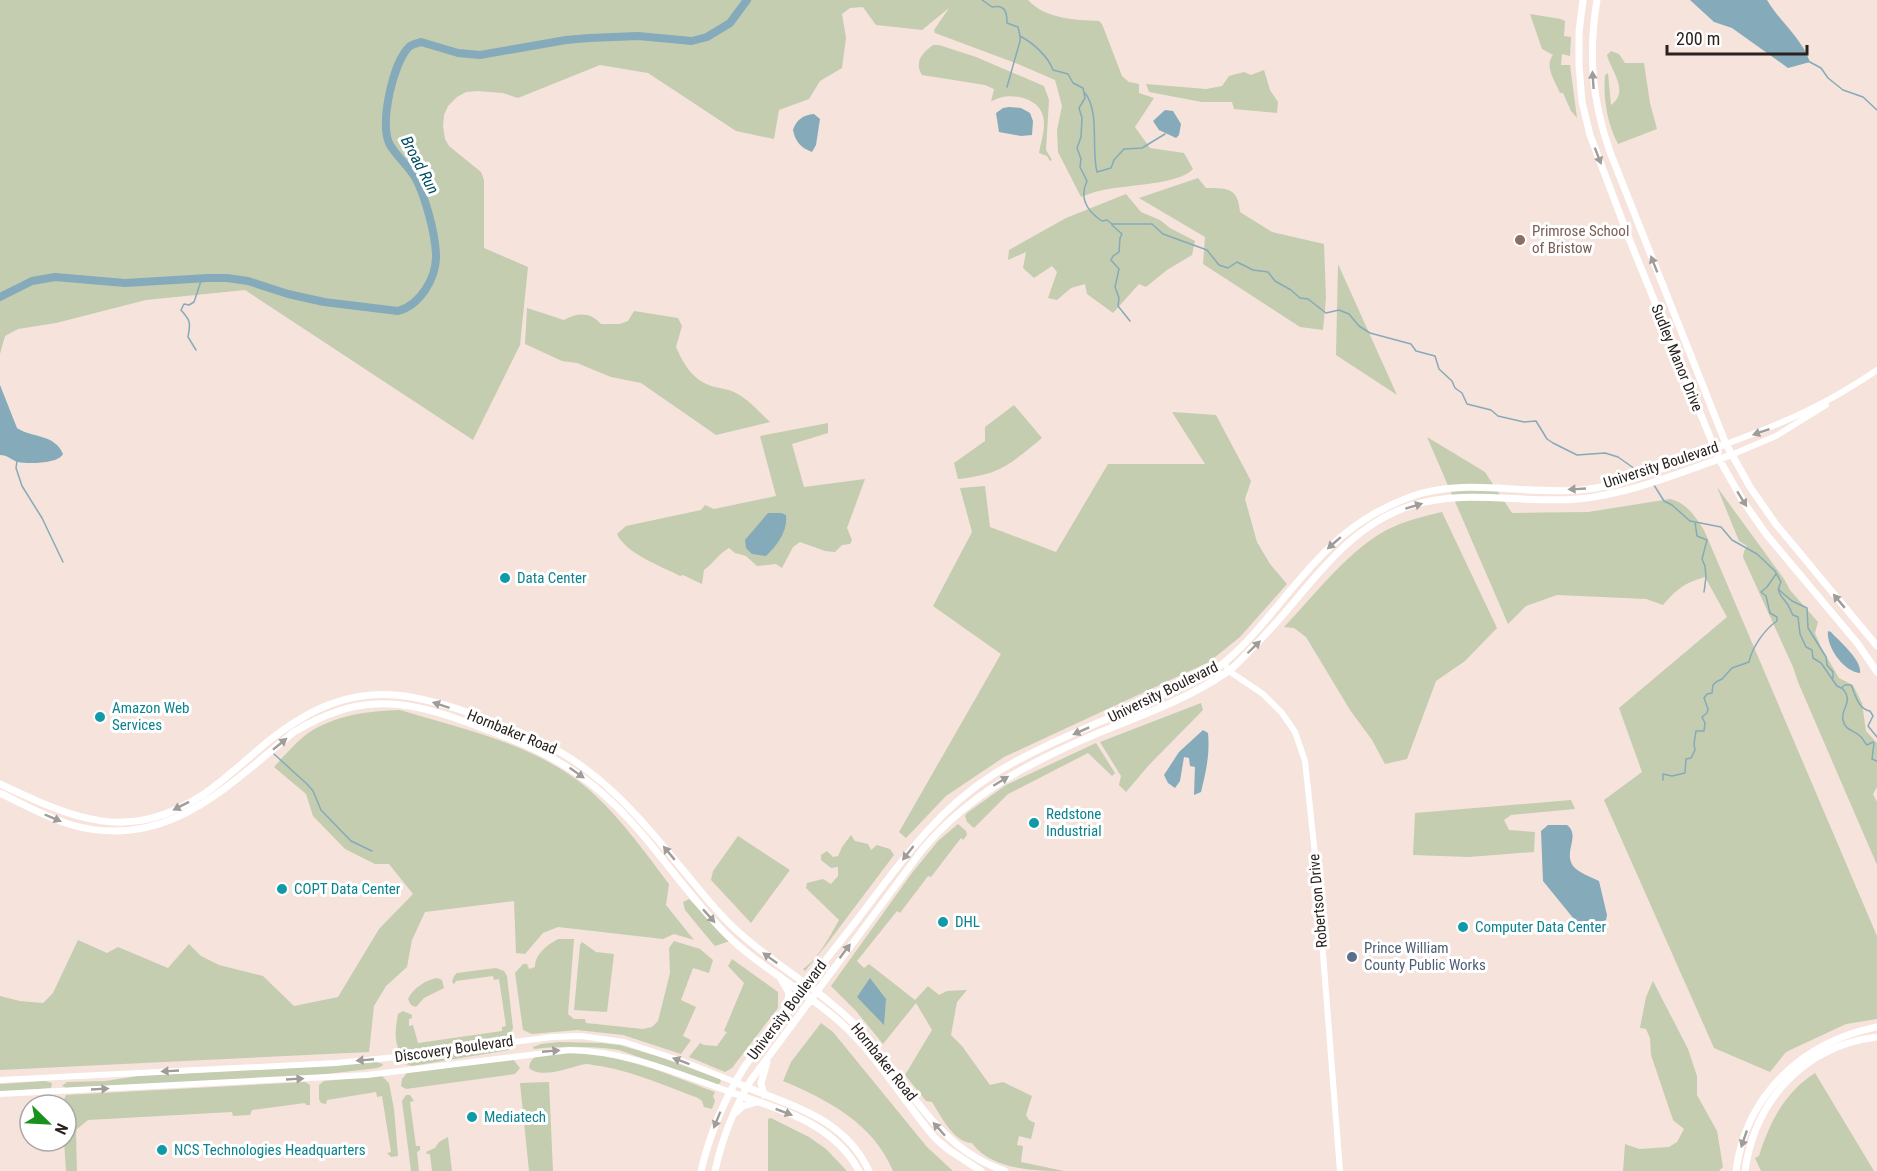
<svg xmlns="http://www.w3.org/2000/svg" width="1877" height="1171" viewBox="0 0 1877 1171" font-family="'Roboto Condensed',sans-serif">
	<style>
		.green { fill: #c4cdb0 }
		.water { fill: #85aaba }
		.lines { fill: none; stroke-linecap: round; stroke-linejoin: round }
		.stream { stroke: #85aaba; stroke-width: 1.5 }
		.river { stroke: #85aaba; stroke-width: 8 }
		.tertiary { stroke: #fff; stroke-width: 6 }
		.secondary { stroke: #fff; stroke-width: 7 }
		.oneway { fill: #9f9c9a }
		.education-dot { fill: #8d6e63; stroke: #fff; stroke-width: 2 }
		.culture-dot { fill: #0f9aa8; stroke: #fff; stroke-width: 2 }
		.service-dot { fill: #5c6f8a; stroke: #fff; stroke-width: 2 }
		.labels { text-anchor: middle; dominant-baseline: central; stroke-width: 6; stroke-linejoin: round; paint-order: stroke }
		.education-label { font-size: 15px; fill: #785e54; stroke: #fff; text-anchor: start }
		.street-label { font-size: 15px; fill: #29221f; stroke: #fff }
		.culture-label { font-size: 15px; fill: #0d838f; stroke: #fff; text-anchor: start }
		.service-label { font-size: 15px; fill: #4e5e75; stroke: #fff; text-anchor: start }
		.water-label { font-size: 16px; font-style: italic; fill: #004d65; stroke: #fff }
	</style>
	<rect width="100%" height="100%" fill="#f6e3db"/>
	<path class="green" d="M0,0H1028C1045,19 1076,20 1099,21L1102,24L1122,76L1129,82L1139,84V93L1154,98L1135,127L1150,148L1184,153L1193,169C1180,185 1120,185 1099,191C1093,192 1087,195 1081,197L1058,152L1057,130L1062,106L1055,80L1018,64L935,33L934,30L949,8L922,30L876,25L863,7L850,8L842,14L846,38L842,68L820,81L809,99L779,110L774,139L736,131L648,73L600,65L518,98L503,93L477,91L466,92L457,97L448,106L444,115L443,126L445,139L449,146L481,172L484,180V248L528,267L520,345L473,440L245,290L146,300L56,323L18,329L5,336L0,354Z
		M1530,14L1561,19L1565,21L1564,36L1571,37L1570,56L1562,54L1561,65H1570L1577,118L1571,111L1563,93H1560C1555,81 1544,66 1553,55L1542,49Z
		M933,45H939L976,57L1044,86L1049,100L1046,150L1052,160L1050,161L1047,156L1039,153C1041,141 1046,129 1043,116C1038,96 1006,91 991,102L994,89L985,85L922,75C914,62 922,53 933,45Z
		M1611,51L1619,54L1625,63H1644L1650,103L1657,129L1618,144C1607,123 1603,98 1605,75L1608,73L1611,105C1630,91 1611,71 1607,55Z
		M1264,70L1270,90L1278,102L1277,113L1234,109L1232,102H1202L1149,92L1146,84L1206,89L1222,86L1229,76L1244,72L1251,75Z
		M1198,178L1206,188C1228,188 1238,188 1240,212L1272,232L1324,244L1326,298L1323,330L1300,327L1203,264L1205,237L1139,198Z
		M1126,194L1141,212L1160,220L1170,228L1195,241L1192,255L1167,270L1146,287L1139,284L1113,313L1087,294L1085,284L1071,288L1057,300L1048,298L1057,272L1052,266L1034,278L1023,268L1026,252L1008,260L1009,250L1066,218Z
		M1338,264L1397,395L1336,355Z
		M527,308L564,320C577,312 591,312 601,324H620L628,321L634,311L678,318L682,326L676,347C684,365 694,382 715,387C725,389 732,390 741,396C752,403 761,414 770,422L716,435L641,383L611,377L577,363L562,361L525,344Z
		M1014,405L1042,438C1009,465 1001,474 958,479L954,463L985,441V427Z
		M1172,412L1216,415L1251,481L1245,499L1257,542L1270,564L1287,584L1240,637L1209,662L1004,757L946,796L906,838L899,832L1001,654L933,606L972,532L960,488L985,486L990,527L1056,552L1108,464H1205Z
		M828,423V433L792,444L804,487L865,479L847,528L852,540L850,544L842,545L835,552L825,551L800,542L793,547L782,568L776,564L757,566L746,556L735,553L729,548C718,554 714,563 704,570L702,584L683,575L680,576C661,566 625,553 617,534L626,526L701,510L705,505L714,509L776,496L760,436Z
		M1427,437L1485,472L1512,513L1588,512L1670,499C1687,503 1695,516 1704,530L1877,936V1019L1846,1024L1786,1052L1770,1072L1714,1048L1604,800L1642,772L1619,708L1727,617L1705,577C1684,583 1677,589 1663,605L1646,599L1557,595L1526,606L1508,624Z
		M1717,487L1784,579L1790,590L1818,622L1815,633L1821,647L1839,678L1853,685L1862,703L1866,731L1877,743V787L1873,794L1877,802V865L1798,682L1793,667L1743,557L1744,551L1747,546L1739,541Z
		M1442,512L1497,628L1465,661L1436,681L1407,759L1385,764L1372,740L1350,710L1306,637L1294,628L1284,627C1314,596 1353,544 1393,527C1408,520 1425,516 1442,512Z
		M1201,703L1203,710L1149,765L1126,792L1119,785L1121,776L1100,742Z
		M400,710C453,726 511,739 559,768C604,794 638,843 669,884L666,905L694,940L674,934L663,939L558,927L543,933L525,954L516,953L514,901L425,912L412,940L407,967L386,986L374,1006L369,1052L0,1070V996L20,1001L43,1003L53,993L78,940L107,953L118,947L168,968L189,944L201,956L219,965L263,976L294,1006L338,997L379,929L413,894L389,864H375L345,849L313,816L306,794L274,767C284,756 295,743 307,734C334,715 368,711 400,710Z
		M1096,743L1115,773L1112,776L1088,753L1008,794L974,828L967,822L965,816L967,813L1006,785Z
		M1571,800L1575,809L1511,815L1504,820L1509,830L1535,832L1534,852L1469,857L1413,855L1415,813Z
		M958,824L966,831L967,835L963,840L961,838L931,877L928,876L900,913L897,911L857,961L864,968L869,964L915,1000L928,986L939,995L947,991L967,990L957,1002L951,1035L962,1046L990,1085L1003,1082L1032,1096L1026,1115L1029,1120L1035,1123L1031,1139L1019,1136L1017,1145L1023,1146L1021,1162L1064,1171C1035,1171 991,1170 972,1143C954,1143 941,1116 932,1102L926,1101L905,1075L932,1030L916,1003L883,1044L856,1011L831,986L912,873L938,841Z
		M851,835L855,841L868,844L871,850L877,845L890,849L894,855L827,944L805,971L803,969C818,959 830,936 839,920L806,888L807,883L823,879L831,884L838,876V867L831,868L821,860V855L827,851L833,857L838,856L842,847Z
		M738,836L790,870L751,923L711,880L713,871Z
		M689,899L730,941L715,946L713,944L685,910L683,902Z
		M558,939H574L568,1014L574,1019H585L586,1023L643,1029L652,1027L658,1021L670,973L669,948L674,941L700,949L713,960L709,973L693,968L681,1000L696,1007L683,1036L691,1040L681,1054L623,1035L577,1030L532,1034L523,1030L515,973L523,964H527L529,969L535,967C535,954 547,945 558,939Z
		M582,942L596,952L614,954L607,1012L574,1010L580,945Z
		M732,959L778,992V1008L732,1068L725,1072L689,1057L700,1043L704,1045L717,1046L727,1032L724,1031L744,983L728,966Z
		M496,968L504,971L507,976L513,1028L510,1036L507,1038L409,1052L398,1048C394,1037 396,1025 398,1014L403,1011L412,1015V1018L409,1019V1026L413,1025L418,1043L502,1031V1027L506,1026L499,979L494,980L493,976L456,981L454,984L452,982L454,976L457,973Z
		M437,978L442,980L444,988L424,998L416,1007L411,1005L408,999C413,988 426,980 437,978Z
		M1653,981L1688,1049L1697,1076V1095L1717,1131L1723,1167L1719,1171H1623L1625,1144L1639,1149L1669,1147L1677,1142L1684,1129L1673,1120L1651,1055L1650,1038L1646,1029L1640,1028L1646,997Z
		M821,1023L833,1032L927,1147L953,1171H893C873,1123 828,1100 783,1081L791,1062Z
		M559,1042L602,1043L620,1045L660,1057L720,1079L721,1082L717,1085L619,1050C591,1046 562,1046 534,1049L533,1047L541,1044Z
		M504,1046L509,1047V1050L412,1066L405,1064L413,1061Z
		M560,1053C617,1052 663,1072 715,1092L713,1096L715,1101L712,1109L704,1107L702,1101L698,1098C666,1086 634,1072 600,1066C596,1066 590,1064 586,1064C572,1066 542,1080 529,1068C531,1052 546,1055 560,1053Z
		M513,1059L520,1068L515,1074L406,1089L401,1086L402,1079L407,1073Z
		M376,1062L383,1064L382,1066L377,1068L310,1076L66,1088L62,1086L67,1082L105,1081L139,1076Z
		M1815,1073L1874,1171H1761L1755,1158L1759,1156C1769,1123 1785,1092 1815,1073Z
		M382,1076L389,1083L394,1109L398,1156L391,1157L387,1153L391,1152L382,1096L377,1097L376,1092L327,1100L326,1104L321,1103L319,1099V1085L324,1081Z
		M45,1081L52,1083L51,1088L0,1092V1084Z
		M305,1082L310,1085V1105H306L305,1103L252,1110L250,1115L233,1116L232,1112L88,1120L77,1129L76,1133L77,1171H66L64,1141H66V1105L62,1104L66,1095Z
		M549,1082L553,1171H529L520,1083Z
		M406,1095H410L414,1101L410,1102L416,1146H420V1150L417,1152L419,1171H411L402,1101Z
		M771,1118L809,1137L826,1149L847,1171H768V1119Z
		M448,1137L452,1171H432L430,1154H427L426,1152L435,1148L439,1142Z"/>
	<path class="water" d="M1690,0H1767C1780,22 1801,37 1810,62L1788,68L1732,28L1714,22Z
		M1009,107L1021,108L1030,113L1033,121L1032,135L1021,136L999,132L996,113L1003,108Z
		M1165,110L1173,111L1181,124L1179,135L1176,138L1159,130L1153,121Z
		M814,114L820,119L816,145L812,152C801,148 795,141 793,130C796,120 803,115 814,114Z
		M0,385L17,428C32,438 55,434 63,454C58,464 28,464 18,462C11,460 8,455 0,455Z
		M768,513H781L786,515C788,531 777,546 766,556L752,554L746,548L745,540Z
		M1828,631L1831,632C1840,642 1862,660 1860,673C1844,672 1826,647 1828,631Z
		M1203,730L1208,733C1210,754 1206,772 1201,792L1194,795L1195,767L1190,766L1189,758L1184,757L1180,781L1175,788L1168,783L1164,775L1179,752Z
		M1548,825H1567C1581,836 1563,851 1573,866C1579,873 1591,877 1599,881L1607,915L1606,920L1598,923L1578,924L1543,881L1541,831Z
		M870,978L886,999L884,1025L857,997Z"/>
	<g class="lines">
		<path class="stream" d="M982,0L992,7C1005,4 1007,12 1007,23L1018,27L1020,36C1033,43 1048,56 1053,70L1068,74L1073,83L1083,88L1085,98L1079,108L1082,118L1081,137L1077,148L1081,159L1080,167L1087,181C1079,198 1087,211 1102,221L1107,220L1112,224H1152L1163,234L1207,250L1219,265L1228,268L1237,262L1253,270L1268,272L1275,281L1291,290L1300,298L1308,299L1326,313L1339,310L1349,314L1359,326L1370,333L1411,344L1416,351L1435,356L1439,369L1452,381L1455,388L1462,393L1467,404L1491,410L1498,416L1524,422L1536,421L1547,439L1553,443L1577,455L1605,453L1618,457L1642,474
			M1808,61L1821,68L1828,78L1843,90L1863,97L1877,110
			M1007,87L1020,41V36
			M1085,93C1100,112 1091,149 1097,172L1111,168L1114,160L1124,149L1142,148L1165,134
			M1112,225L1122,234L1120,238L1119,252L1113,256L1111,260L1119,269L1115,287L1119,298L1118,306L1130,321
			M196,350L188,337C191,322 190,320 181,310L184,304L189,305L194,302L202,278
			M17,461L16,468L22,486L42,518L63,562
			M1654,485L1664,501L1672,505L1690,521L1721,527L1732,540L1757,554L1775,571L1781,582C1775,593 1782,596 1788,605C1790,608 1791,612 1793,615L1798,617L1800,634L1806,647L1812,650L1813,658L1821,663L1837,686L1841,688L1845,685H1851C1856,696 1858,709 1870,711L1873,716L1868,726L1877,737
			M1695,522L1697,536L1707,540L1702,559L1705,566L1706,577L1704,592
			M1778,589L1792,601L1807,608L1808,628L1826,657L1827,665L1833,672V678
			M1842,688C1855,702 1840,708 1843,720C1845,731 1855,730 1861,737C1863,739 1864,742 1867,745L1873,742L1874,743L1872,759L1877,761
			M274,754L307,784L313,791L321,810L351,841L372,851
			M1663,780V774L1672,776L1685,773L1686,759L1691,758L1695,750L1694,744L1696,731H1704L1705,723L1702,717L1707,713L1708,709L1704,698L1707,694L1712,693L1713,685L1716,682L1722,679L1732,668L1749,662C1752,647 1765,629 1777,621V617L1770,613L1766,596L1761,592L1767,587L1776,574"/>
		<path class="river" d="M0,297L32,281L55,277L125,283L208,278H227L248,281L288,294L324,302L398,311C420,305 437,278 436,254C435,233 426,199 416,179C409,166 394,154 389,143C380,121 393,63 409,47C412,44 417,43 421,42L458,53L480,55L566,40L589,38L638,36L692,41L707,37L730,23L747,0"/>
		<path class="tertiary" d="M1726,444C1784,423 1826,405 1877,370
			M1731,455L1776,436L1826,405
			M1224,663L1229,671L1263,694L1282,713L1295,732L1305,761L1316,864L1340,1171
			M0,1080L336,1063L407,1056L552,1037L581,1036L624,1042L682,1061L735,1082
			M0,1094L367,1075L570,1050C626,1051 677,1073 730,1092"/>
		<path class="secondary" d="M1583,0L1579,32V65L1582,102L1590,135L1630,241L1719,459L1743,501L1766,534L1858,644L1877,672
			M1597,0C1588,54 1592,100 1610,152L1726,444L1750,487L1775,523L1877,646
			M0,784C74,819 128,844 204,794C227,778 249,757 271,739C301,716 332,698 371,695C418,690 482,717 526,735C595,763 637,814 683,870C699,889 714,909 732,926C772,965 823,990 861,1031C908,1082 935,1148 1005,1171
			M0,793C23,804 47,818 72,825C167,852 227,786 294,732C319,717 346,705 375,704C402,702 429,709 455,718C508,737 560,755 603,794C650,835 682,890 726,934C760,968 805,990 841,1023C878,1056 903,1101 936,1139L949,1150L981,1171
			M781,979L789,993L787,1008
			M735,1082C787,1106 842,1114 869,1171
			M730,1092C778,1109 833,1122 859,1171
			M764,1095L761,1083L767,1062
			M735,1113L743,1106L757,1102
			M701,1171C710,1133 724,1099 745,1066C781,1016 819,969 857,920C898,866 935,811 994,774C1047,741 1109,720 1165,693C1185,684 1209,676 1225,662C1264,629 1291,584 1328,549C1351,526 1380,508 1410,497C1464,477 1524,495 1580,490C1630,486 1679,460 1726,444
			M715,1171C722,1139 734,1108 751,1080L922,850C969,794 1030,762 1096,734C1140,716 1188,699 1227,672C1236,666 1244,657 1251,649C1303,600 1338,530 1410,506C1465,488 1521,504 1578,499C1631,494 1681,472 1731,455
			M1736,1171C1746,1094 1803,1042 1877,1027
			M1745,1171C1755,1099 1805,1046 1877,1037"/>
	</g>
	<defs><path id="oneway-solid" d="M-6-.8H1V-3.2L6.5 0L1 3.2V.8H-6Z" transform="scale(1.5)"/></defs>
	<g class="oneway">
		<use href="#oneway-solid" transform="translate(1593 80) rotate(-94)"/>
		<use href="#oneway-solid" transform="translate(1598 156) rotate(69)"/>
		<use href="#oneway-solid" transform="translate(1654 264) rotate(-112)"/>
		<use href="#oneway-solid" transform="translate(1761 432) rotate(161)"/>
		<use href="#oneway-solid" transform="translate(1577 489) rotate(177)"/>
		<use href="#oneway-solid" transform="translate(1742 499) rotate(58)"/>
		<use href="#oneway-solid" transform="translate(1414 506) rotate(-17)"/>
		<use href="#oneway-solid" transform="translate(1334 543) rotate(139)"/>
		<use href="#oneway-solid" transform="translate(1839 601) rotate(-130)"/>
		<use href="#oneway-solid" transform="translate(1254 647) rotate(-44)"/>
		<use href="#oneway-solid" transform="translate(441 705) rotate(-162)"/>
		<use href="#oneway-solid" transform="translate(1081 731) rotate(156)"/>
		<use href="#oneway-solid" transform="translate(280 744) rotate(-39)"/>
		<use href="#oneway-solid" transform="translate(577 773) rotate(35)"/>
		<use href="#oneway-solid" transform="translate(1001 781) rotate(-32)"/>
		<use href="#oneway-solid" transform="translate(181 806) rotate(153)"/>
		<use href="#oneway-solid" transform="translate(53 818) rotate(23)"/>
		<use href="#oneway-solid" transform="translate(669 853) rotate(-130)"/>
		<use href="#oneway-solid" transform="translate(908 853) rotate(128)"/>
		<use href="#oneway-solid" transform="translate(709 916) rotate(48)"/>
		<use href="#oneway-solid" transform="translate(845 951) rotate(-53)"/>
		<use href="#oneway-solid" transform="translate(770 958) rotate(-144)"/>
		<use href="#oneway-solid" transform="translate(551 1051) rotate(-5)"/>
		<use href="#oneway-solid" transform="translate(365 1060) rotate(175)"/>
		<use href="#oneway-solid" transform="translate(681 1061) rotate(-160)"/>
		<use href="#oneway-solid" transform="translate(170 1071) rotate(177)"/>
		<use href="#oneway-solid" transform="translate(295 1079) rotate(-3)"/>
		<use href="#oneway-solid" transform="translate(100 1089) rotate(-3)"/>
		<use href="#oneway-solid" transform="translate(784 1112) rotate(21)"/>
		<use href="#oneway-solid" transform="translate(717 1120) rotate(112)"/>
		<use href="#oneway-solid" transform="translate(939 1129) rotate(-132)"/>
		<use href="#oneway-solid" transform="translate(1744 1139) rotate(109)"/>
	</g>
	<circle class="education-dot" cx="1520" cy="240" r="6"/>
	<g class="culture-dot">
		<circle cx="505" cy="578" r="6"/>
		<circle cx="100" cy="717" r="6"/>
		<circle cx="1034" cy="823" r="6"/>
		<circle cx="282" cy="889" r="6"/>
		<circle cx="943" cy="922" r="6"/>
		<circle cx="1463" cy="927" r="6"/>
		<circle cx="472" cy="1117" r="6"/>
		<circle cx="162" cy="1150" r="6"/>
	</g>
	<circle class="service-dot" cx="1352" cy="957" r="6"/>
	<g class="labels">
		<g class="education-label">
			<text x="1532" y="231">Primrose School<tspan x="1532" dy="17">of Bristow</tspan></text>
		</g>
		<g class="street-label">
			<text transform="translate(1677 358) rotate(68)">Sudley Manor Drive</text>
			<text transform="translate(1661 465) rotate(-18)">University Boulevard</text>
			<text transform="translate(1163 692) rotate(-26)">University Boulevard</text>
			<text transform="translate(512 732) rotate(22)">Hornbaker Road</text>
			<text transform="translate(1318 901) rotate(-95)">Robertson Drive</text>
			<text transform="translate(787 1010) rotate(-53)">University Boulevard</text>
			<text transform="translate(454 1049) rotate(-8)">Discovery Boulevard</text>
			<text transform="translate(884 1062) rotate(51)">Hornbaker Road</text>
		</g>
		<g class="culture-label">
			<text x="517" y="578">Data Center</text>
			<text x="112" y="708">Amazon Web<tspan x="112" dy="17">Services</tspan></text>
			<text x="1046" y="814">Redstone<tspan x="1046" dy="17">Industrial</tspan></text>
			<text x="294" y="889">COPT Data Center</text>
			<text x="955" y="922">DHL</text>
			<text x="1475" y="927">Computer Data Center</text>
			<text x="484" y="1117">Mediatech</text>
			<text x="174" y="1150">NCS Technologies Headquarters</text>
		</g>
		<g class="service-label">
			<text x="1364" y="948">Prince William<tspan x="1364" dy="17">County Public Works</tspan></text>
		</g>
		<g class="water-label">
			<text transform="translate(420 165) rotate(62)">Broad Run</text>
		</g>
	</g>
	<g transform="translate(48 1123) rotate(114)"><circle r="28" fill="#ffffff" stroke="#a9a7a5" stroke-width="1.5"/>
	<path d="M0-4.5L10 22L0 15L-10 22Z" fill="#19911d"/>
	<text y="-9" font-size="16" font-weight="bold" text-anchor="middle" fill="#29221f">N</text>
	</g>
	<path d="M1667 45v9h140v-9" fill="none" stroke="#29221f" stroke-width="3"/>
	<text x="1676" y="45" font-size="18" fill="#29221f" stroke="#ffffff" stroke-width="4.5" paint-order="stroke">200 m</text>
</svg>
